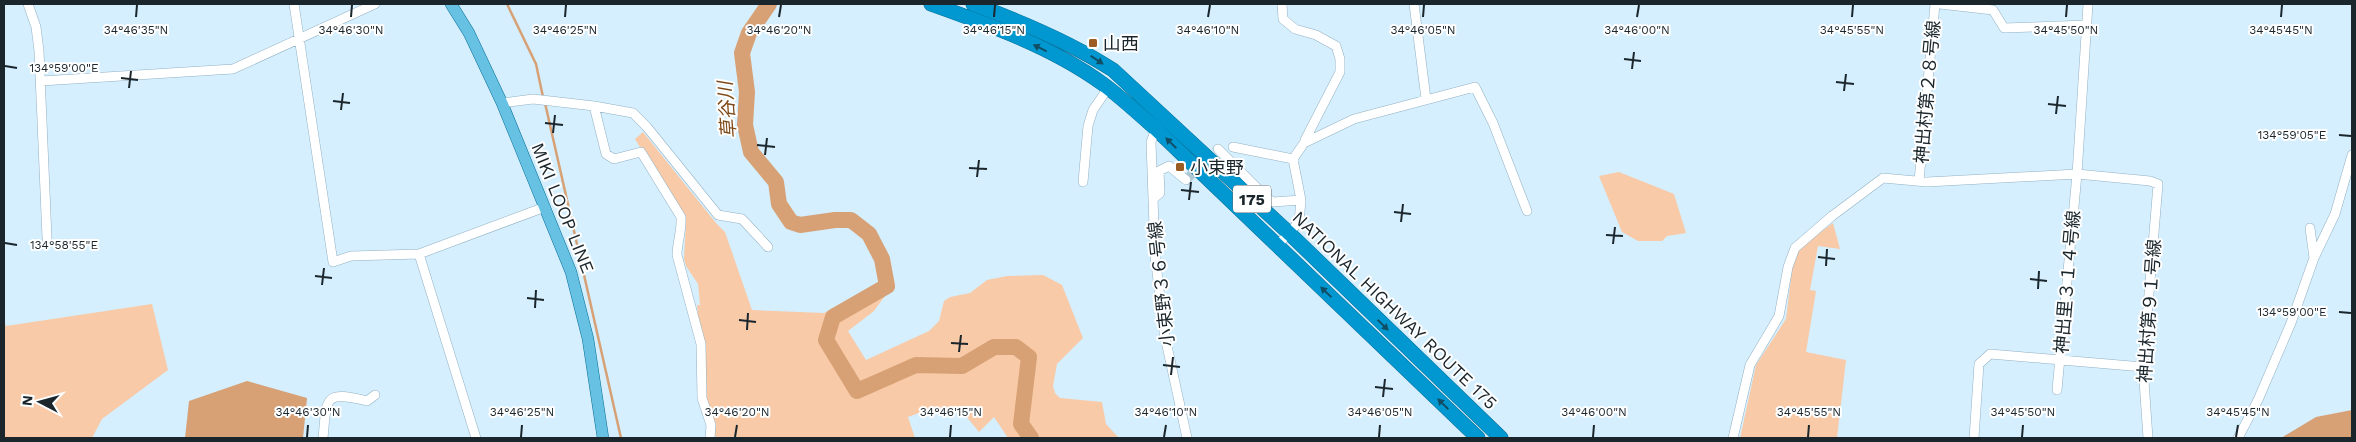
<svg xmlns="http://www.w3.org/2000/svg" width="2356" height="442" viewBox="0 0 2356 442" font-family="'Work Sans','Noto Sans JP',sans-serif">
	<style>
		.green { fill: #f8caa7 }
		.water { fill: #d7a175 }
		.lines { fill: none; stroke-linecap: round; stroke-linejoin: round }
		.stream { stroke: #d7a175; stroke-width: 2.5 }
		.river { stroke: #d7a175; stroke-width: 16 }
		.minor-tunnel { stroke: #b0c7d4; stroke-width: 9; stroke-dasharray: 9 4.5; stroke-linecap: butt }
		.minor-casing { stroke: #92b1c3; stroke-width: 10 }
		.major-casing { stroke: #0a7097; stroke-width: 12 }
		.highway-casing { stroke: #0a7097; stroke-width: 15 }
		.minor { stroke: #fff; stroke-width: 9 }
		.major { stroke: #67c1e3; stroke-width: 11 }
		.highway { stroke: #0198d1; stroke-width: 14 }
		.oneway { fill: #114e66 }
		.ticks { fill: none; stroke: #1a262c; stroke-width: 2 }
		.poi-dot { fill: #9c5d24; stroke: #fff; stroke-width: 2 }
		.labels { text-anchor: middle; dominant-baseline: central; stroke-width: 4; stroke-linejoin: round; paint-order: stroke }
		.shield { fill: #fff; stroke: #5f676b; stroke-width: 1 }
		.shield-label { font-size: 16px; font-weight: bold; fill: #1a262c }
		.poi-label { font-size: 18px; fill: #1a262c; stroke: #fff; text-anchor: start }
		.street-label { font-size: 18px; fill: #1a262c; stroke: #fff }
		.water-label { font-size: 19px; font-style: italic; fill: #7d4918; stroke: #fff }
		.ticks-label { font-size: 12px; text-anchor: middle; fill: #1a262c; stroke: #fff; stroke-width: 4; stroke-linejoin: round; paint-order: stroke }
	</style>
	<rect width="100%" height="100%" fill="#d5effe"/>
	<path class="green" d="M643,132L716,223L725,232L752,310L824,313L890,277L892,286L874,311L848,331L866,360L929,331L939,321L944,301L950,297L970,293L987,280L1007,276L1043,275L1062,285L1083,338L1057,364L1053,386L1055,393L1060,398L1102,402L1106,424L1119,438H1008L994,417L979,432L961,410L936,413L930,409L908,417L915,438H716L705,396L697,305H700L698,284L686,266L684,259L686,222L635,139Z
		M1619,172L1674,194L1686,233L1667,236L1662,241H1638L1622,232L1599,176Z
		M1833,223L1840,249L1818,246L1810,290L1816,291L1806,352L1846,360L1837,438H1740L1756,365L1786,319L1792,270L1800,247Z
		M152,304L168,370L102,419L92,438H4V321L6,326Z"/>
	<path class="water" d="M247,381L307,398L303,438H185L189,401Z
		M2352,410V438H2281L2316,417Z"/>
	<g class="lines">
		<path class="stream" d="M507,4L536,64L543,97
			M545,103L621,438"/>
		<path class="river" d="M769,4L749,33L742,53L747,92L745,125L751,152L776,182L779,204L791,222L800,225L835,220H851L869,234L882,259L887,286L833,317L826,340L857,391L916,365L962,366L994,347H1016L1029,357L1021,424L1031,438"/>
		<path class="minor-tunnel" d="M1186,180L1218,149"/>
		<defs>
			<path id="minor" d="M28,4L36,27L39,51L47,238
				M294,4L333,262L351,256L419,254L545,207
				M1282,4L1283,19L1295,29L1316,35L1336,46L1340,59V72L1305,140
				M1414,4L1426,99
				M1940,4L1993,10L2004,28L2086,25
				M41,81L233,69L375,4
				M502,103L533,99L594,106L633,113L647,127L718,215L742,219L768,247
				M594,106L606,154L614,159L641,152L681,217C682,231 677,242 677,255L701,344L702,398L711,425L710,438
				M1156,129L1151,142L1155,255L1164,332L1187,438
				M1233,147L1293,159L1304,143L1354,119L1475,87L1493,123L1527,211
				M1218,149L1267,198L1273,202L1301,200L1299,222L1277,246
				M1293,159L1301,200
				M1919,181L1935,4
				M1083,182L1088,126L1093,110L1108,88
				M1153,199L1160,193L1159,171L1169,166L1186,180
				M2310,228L2314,258
				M419,254L476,438
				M2057,390L2077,174L2088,4
				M323,438C327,398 323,390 367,401L375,395
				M1733,438L1750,365L1779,316L1788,267L1795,248L1832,216L1883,178L1927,182L2077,174L2150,181L2158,184L2143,367L2148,438
				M1974,438L1979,364L1990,354L2143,367
				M2238,438L2258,400L2291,323L2314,258L2335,214L2352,155"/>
			<path id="major" d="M451,4L469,33L502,103L571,272L588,339L603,438"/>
			<path id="highway" d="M931,4C990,25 1052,47 1103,84C1122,98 1139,114 1156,129L1478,438
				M973,4C1022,22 1070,42 1113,70L1290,234L1501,438"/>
		</defs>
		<use href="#minor" class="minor-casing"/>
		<use href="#major" class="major-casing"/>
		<use href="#highway" class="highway-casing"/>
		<use href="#minor" class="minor"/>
		<use href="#major" class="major"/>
		<use href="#highway" class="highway"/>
	</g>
	<defs><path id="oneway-solid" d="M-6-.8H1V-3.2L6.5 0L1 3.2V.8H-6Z" transform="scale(1.25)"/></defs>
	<g class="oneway">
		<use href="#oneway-solid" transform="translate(1040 48) rotate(-154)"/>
		<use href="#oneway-solid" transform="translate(1097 60) rotate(33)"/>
		<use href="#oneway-solid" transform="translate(1171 143) rotate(-136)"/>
		<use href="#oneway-solid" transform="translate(1326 292) rotate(-137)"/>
		<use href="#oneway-solid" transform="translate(1383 325) rotate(44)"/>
		<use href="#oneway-solid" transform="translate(1443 404) rotate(-136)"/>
	</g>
	<path class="ticks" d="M136,17L137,5M351,17L352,5M565,17L566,5M779,17L781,5M994,17L995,5M1208,17L1210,5M1423,17L1424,5M1637,17L1639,5M1852,17L1853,5M2066,17L2067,5M2281,17L2282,5M1624,59L1641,61M5,66L17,68M1632,69L1634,52M121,78L138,80M1836,82L1854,84M129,88L131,71M1844,91L1846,74M333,101L350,103M2048,104L2066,106M341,110L343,93M2056,114L2058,96M545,123L563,125M553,133L555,115M2339,135L2351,136M757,145L775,147M765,155L767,138M969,168L987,169M977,177L979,160M1181,190L1199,192M1189,200L1191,182M1394,212L1411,214M1401,222L1403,204M1606,235L1623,236M5,243L17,245M1613,244L1615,227M1818,257L1835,259M1826,266L1827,249M315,276L332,278M2030,279L2047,281M322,285L324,268M2038,289L2039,271M527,298L544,300M535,308L536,290M2339,312L2351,313M739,320L756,322M747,330L748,313M951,343L968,344M959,352L961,335M1163,365L1180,367M1171,375L1173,357M1375,387L1393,389M1383,397L1385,379M307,437L308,425M521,437L522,425M735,437L737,425M950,437L951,425M1164,437L1166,425M1379,437L1380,425M1593,437L1594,425M1808,437L1809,425M2022,437L2023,425M2236,437L2238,425"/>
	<g class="poi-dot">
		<rect x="1088" y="38" width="10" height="10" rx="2.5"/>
		<rect x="1175" y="162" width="10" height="10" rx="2.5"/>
	</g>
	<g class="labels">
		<rect class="shield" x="1233" y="185.5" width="38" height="27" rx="4"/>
		<g class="shield-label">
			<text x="1252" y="199">175</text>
		</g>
		<g class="poi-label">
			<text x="1103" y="43">山西</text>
			<text x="1190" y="167">小束野</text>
		</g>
		<g class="street-label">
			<text transform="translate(1927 92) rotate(-85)">神出村第２８号線</text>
			<text transform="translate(563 208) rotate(68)">MIKI LOOP LINE</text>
			<text transform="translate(2067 282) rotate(-85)">神出里３１４号線</text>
			<text transform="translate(1161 284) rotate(-96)">小束野３６号線</text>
			<text transform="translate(1395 310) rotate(44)">NATIONAL HIGHWAY ROUTE 175</text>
			<text transform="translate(2149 311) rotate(-86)">神出村第９１号線</text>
		</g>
		<g class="water-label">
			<text transform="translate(727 110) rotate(-94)">草谷川</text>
		</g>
	</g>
	<g class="ticks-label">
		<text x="136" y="34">34°46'35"N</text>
		<text x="351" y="34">34°46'30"N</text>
		<text x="565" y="34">34°46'25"N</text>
		<text x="779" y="34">34°46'20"N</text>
		<text x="994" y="34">34°46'15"N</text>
		<text x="1208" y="34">34°46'10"N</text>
		<text x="1423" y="34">34°46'05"N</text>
		<text x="1637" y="34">34°46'00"N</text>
		<text x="1852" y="34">34°45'55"N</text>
		<text x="2066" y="34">34°45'50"N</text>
		<text x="2281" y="34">34°45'45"N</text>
		<text x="64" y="72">134°59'00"E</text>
		<text x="2292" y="139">134°59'05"E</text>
		<text x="64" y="249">134°58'55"E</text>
		<text x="2292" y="316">134°59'00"E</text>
		<text x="308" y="416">34°46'30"N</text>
		<text x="522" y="416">34°46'25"N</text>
		<text x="737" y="416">34°46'20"N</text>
		<text x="951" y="416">34°46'15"N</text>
		<text x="1166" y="416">34°46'10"N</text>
		<text x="1380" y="416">34°46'05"N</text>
		<text x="1594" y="416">34°46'00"N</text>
		<text x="1809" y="416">34°45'55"N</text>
		<text x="2023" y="416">34°45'50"N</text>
		<text x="2238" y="416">34°45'45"N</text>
	</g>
	<rect width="2356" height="442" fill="none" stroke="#1a262c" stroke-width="10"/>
	<g transform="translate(40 402) rotate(276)" stroke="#ffffff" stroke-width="4" paint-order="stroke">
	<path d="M0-4L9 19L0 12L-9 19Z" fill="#1a262c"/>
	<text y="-8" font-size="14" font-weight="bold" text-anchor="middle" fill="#1a262c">N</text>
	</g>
</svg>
